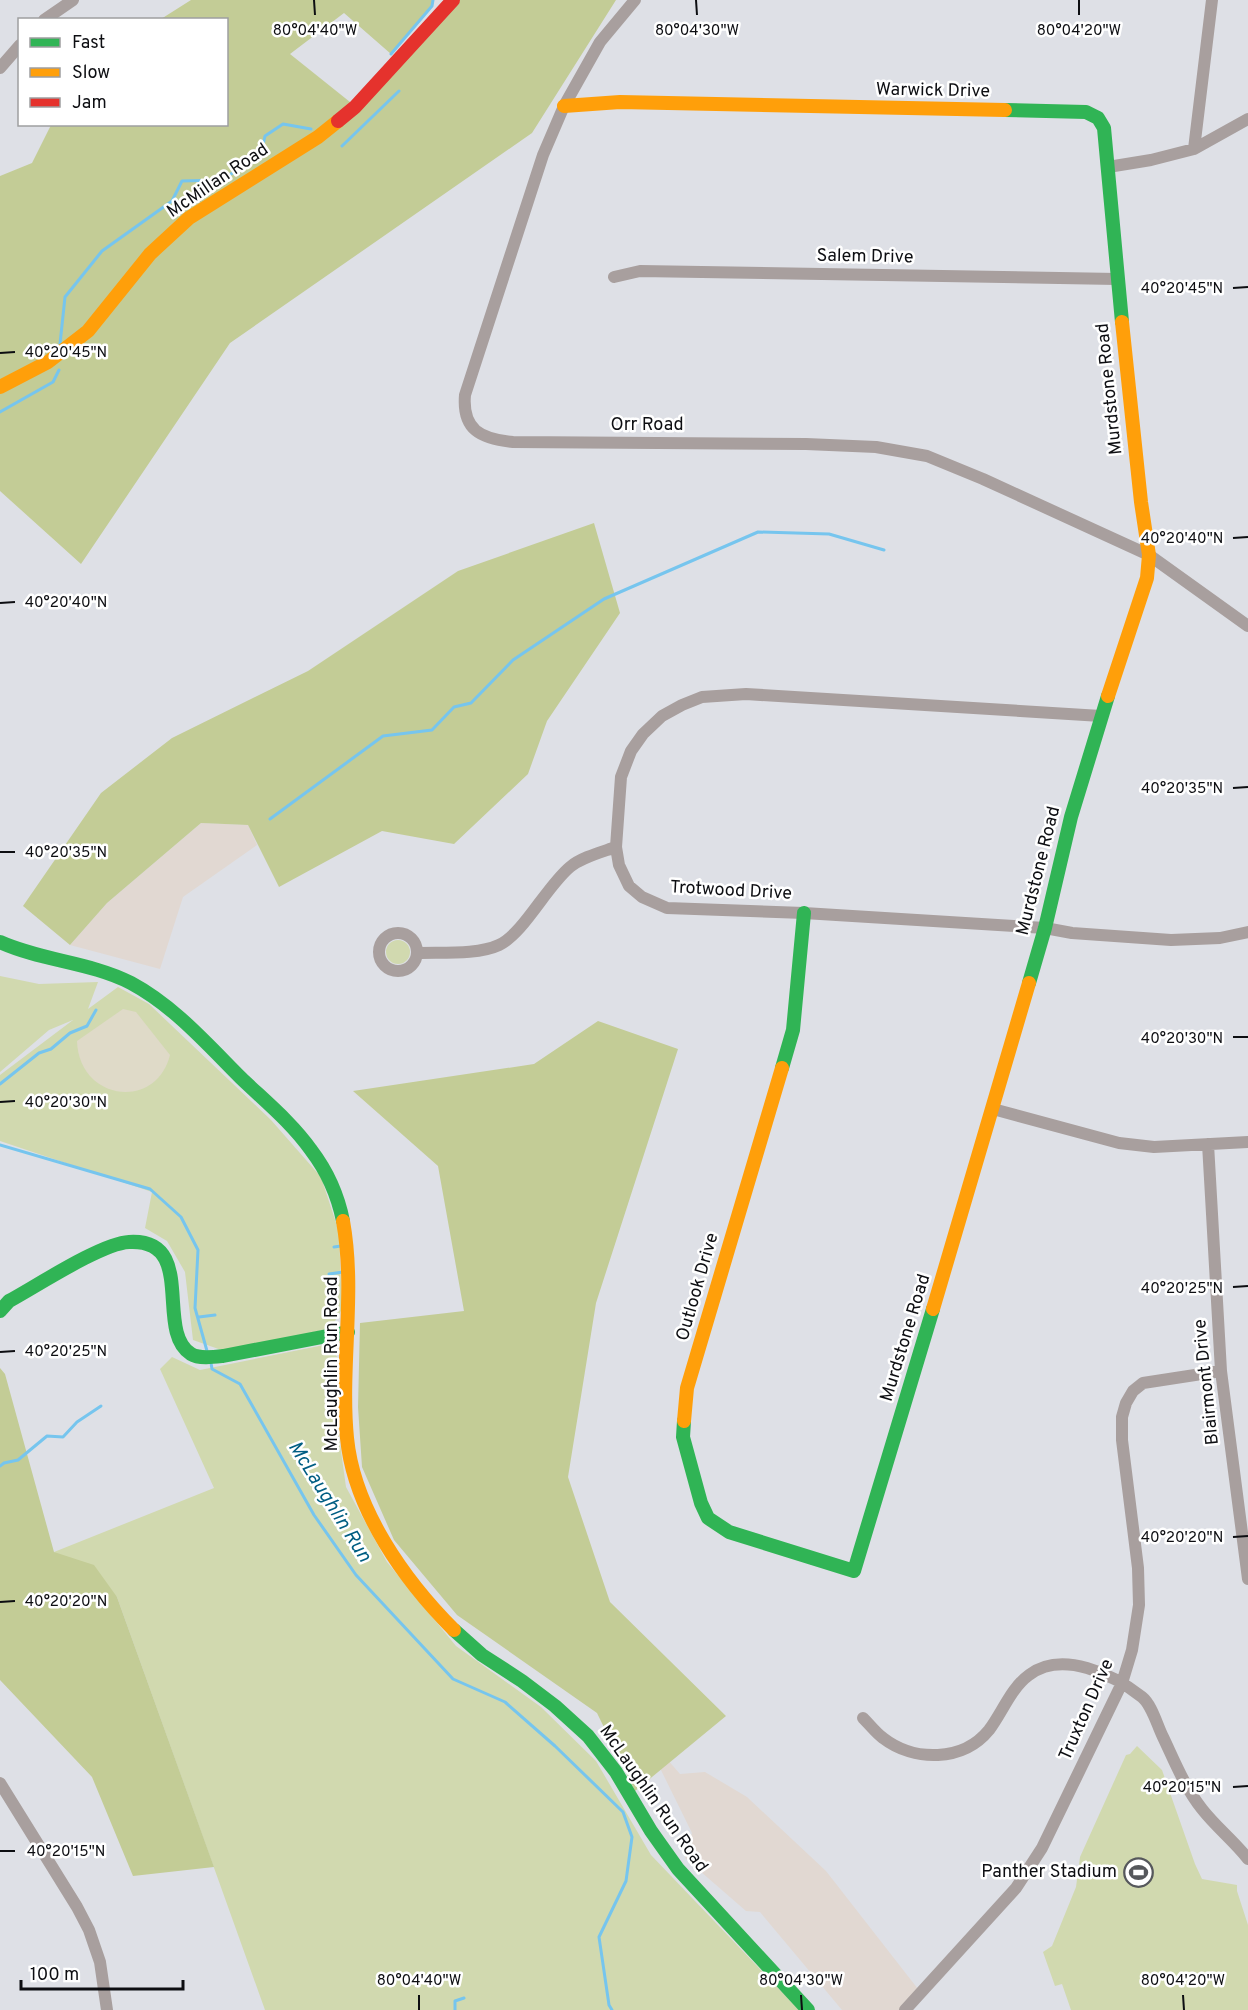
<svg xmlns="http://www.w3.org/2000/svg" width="1248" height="2010" viewBox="0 0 1248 2010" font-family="Overpass,sans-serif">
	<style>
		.industrial { fill: #e1d8d2 }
		.green { fill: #d1d9af }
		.forest { fill: #c3cc96 }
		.sand { fill: #dfdac8 }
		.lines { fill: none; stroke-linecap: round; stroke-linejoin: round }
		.stream { stroke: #76c5ee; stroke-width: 3 }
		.street { stroke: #a89f9e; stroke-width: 12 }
		.fast { stroke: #30b455; stroke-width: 14 }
		.slow { stroke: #ff9f0a; stroke-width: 14 }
		.jam { stroke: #e5322d; stroke-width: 14 }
		.ticks { fill: none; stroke: #0d0e12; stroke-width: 2 }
		.labels { text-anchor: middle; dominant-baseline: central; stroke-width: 5; stroke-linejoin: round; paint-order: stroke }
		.street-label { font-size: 18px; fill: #0d0e12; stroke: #fff }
		.poi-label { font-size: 18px; fill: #0d0e12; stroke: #fff; text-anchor: end }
		.water-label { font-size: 20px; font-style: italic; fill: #015e83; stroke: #fff }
		.ticks-label { font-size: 15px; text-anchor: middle; fill: #0d0e12; stroke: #fff; stroke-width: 5; stroke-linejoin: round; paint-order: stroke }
	</style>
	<rect width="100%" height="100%" fill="#dee0e6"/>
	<path class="industrial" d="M201,823L248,825L257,845L183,897L160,969L70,945L107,903Z
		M667,1759L680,1774L705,1772L747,1797L826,1871L918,1989L899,2010H842L760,1912L746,1911L685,1858L692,1833L659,1766Z"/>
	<path class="green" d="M386 952a12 12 0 1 1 24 0a12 12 0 1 1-24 0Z
		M0,976L39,984L98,982L88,1009L118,987L149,1004L271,1120L321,1177L339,1232L342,1309L331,1328L227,1352L193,1340L185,1272L167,1241L145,1228L152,1192L0,1141V1075L73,1020L49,1030L0,1072Z
		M329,1344L341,1363L339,1437L346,1487L387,1562L456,1646L541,1707L596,1761L651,1855L799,2010H265L117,1597L54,1552L214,1488L160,1369L172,1357L200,1370Z
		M1137,1746L1162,1770L1195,1864L1202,1879L1237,1885V1891L1248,1925V2010H1071L1062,1984L1055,1986L1043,1952L1052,1946L1076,1887L1080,1857L1126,1755L1130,1754Z"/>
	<path class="forest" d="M191,0H433L432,6L391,54L344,13L290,54L355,106L459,0H616L532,133L230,343L81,564L0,491V176L32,163L51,125L226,124V20L161,19Z
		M594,523L620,613L547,721L528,774L454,844L382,831L279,887L248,825L201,823L107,903L70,945L23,906L101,793L172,738L308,671L458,571Z
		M598,1021L678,1049L596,1303L568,1477L610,1602L726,1716L635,1791L597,1713L457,1615L394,1540L362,1467L358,1407L360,1323L464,1311L438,1166L353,1091L534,1064Z
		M0,1368L5,1374L54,1552L94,1565L117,1597L214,1867L133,1876L92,1777L0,1680Z"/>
	<path class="sand" d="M123,1009L136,1012L170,1055C156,1111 79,1101 77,1041Z"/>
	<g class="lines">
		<path class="stream" d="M391,54L432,6L433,0
			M342,146L399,91
			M60,344L65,297L102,251L172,201L182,181L220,180L260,158L265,136L283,124L311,129
			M0,412L53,382L59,370
			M270,819L383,736L432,730L454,707L471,703L513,660L604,599L758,532L829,534L884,550
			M0,1084L39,1053L51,1049L70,1033L87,1026L96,1010
			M0,1145L150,1189L181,1217L198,1250L195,1308L207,1351
			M334,1247L341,1246
			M329,1274L343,1272
			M199,1317L215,1315
			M211,1363L212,1369L240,1384L314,1515L356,1575L453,1679L505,1702L555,1746L623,1812L632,1837L626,1881L599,1937L609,2005L612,2010
			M0,1466L4,1463L18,1460L47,1436L63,1437L77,1422L101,1406
			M455,2010V2001L464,1998"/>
		<path class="street" d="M635,0L600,42L564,106L543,155L465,395C462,430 481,439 513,442L806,444L876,447L927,456L983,479L1149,555L1248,626
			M44,20L73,0
			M0,68L20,45
			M1194,149L1212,0
			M1108,167L1151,160L1194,149L1248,119
			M614,277L640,271L1117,279
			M1101,716L746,694L702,697L682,705L662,716L643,734L631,751L621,777L616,847L619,865L629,886L642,897L667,908L804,913L1045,928L1072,933L1171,940L1220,938L1248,932
			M379 952a19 19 0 1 1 38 0a19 19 0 1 1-38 0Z
			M417,953C441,952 478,955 499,945C524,933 546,887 570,867C582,857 602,852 616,847
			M993,1109L1119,1143L1154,1147L1248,1142
			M1208,1144L1221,1371L1248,1579
			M863,1718C870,1725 876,1733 883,1738C914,1762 963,1762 989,1730C1002,1713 1011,1688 1029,1675C1062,1650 1113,1674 1142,1697C1152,1705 1157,1725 1163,1737C1174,1760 1185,1788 1202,1809C1216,1827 1234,1841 1248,1859
			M0,1783L77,1907L89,1930L100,1962L107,2010
			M905,2010L1016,1888L1042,1848L1122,1683L1132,1650L1139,1605L1138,1568L1122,1440V1417L1126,1403L1133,1391L1143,1383L1221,1371"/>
		<path class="fast" d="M1005,110L1086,112L1098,118L1104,128L1122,322
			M0,942C42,961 90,962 131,983C174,1006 207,1044 241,1078C265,1101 292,1123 311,1150C327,1171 338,1196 343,1221
			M1029,983L1045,928L1071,817L1108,696
			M782,1068L793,1030L804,913
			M0,1311L9,1301C35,1287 102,1243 129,1242C198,1238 154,1331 191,1354C199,1359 214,1357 223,1356L348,1332
			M684,1421L683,1437L701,1503L708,1518L729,1532L854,1571L933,1309
			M454,1630L482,1655L522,1681L555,1706L588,1736L616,1772L651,1831L678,1869L808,2010"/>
		<path class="slow" d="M564,106L620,102L1005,110
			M0,387L48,362L88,331L150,254L189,218L318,137L338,121
			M1108,696L1147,578L1149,555L1141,502L1122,322
			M343,1221C356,1293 340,1366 347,1438C354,1510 405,1581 454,1630
			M933,1309L1029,983
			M684,1421L687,1388L782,1068"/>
		<path class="jam" d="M338,121L355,107L453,0"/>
	</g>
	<path class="ticks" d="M314,0L315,15M696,0L697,15M1079,0V15M1233,288L1248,287M0,353L15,352M1233,538L1248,537M0,603L15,602M1233,788L1248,787M0,852H15M1233,1037H1248M0,1102L15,1101M1233,1287L1248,1286M0,1352L15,1351M1233,1537L1248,1536M0,1602L15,1601M1233,1787L1248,1786M0,1851H15M419,1995V2010M801,1995L802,2010M1183,1995L1184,2010"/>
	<defs>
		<symbol id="stadium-ring" viewBox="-11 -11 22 22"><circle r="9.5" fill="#fff" stroke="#56585c" stroke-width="1.5"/><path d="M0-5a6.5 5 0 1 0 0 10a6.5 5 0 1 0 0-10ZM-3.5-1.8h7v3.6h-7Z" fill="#56585c"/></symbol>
	</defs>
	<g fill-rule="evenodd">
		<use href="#stadium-ring" x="1122" y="1856" width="33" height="33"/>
	</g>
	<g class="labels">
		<g class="street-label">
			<text transform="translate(933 91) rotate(1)">Warwick Drive</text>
			<text transform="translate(218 181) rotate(-34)">McMillan Road</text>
			<text transform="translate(865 257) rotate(1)">Salem Drive</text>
			<text transform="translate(1110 389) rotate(-96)">Murdstone Road</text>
			<text x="647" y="425">Orr Road</text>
			<text transform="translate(1039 871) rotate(-76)">Murdstone Road</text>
			<text transform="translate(731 891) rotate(3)">Trotwood Drive</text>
			<text transform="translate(698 1287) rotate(-74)">Outlook Drive</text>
			<text transform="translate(906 1338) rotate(-73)">Murdstone Road</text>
			<text transform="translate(332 1364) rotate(-90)">McLaughlin Run Road</text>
			<text transform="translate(1207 1382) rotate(-96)">Blairmont Drive</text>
			<text transform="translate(1087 1710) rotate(-66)">Truxton Drive</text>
			<text transform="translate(653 1799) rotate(55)">McLaughlin Run Road</text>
		</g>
		<g class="poi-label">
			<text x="1117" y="1872">Panther Stadium</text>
		</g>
		<g class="water-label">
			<text transform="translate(329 1502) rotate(58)">McLaughlin Run</text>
		</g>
	</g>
	<g class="ticks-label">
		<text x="315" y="35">80°04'40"W</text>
		<text x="697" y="35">80°04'30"W</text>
		<text x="1079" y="35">80°04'20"W</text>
		<text x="1182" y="293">40°20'45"N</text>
		<text x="66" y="357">40°20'45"N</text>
		<text x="1182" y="543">40°20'40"N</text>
		<text x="66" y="607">40°20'40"N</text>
		<text x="1182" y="793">40°20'35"N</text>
		<text x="66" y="857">40°20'35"N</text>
		<text x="1182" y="1043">40°20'30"N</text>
		<text x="66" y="1107">40°20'30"N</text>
		<text x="1182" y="1293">40°20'25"N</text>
		<text x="66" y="1356">40°20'25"N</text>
		<text x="1182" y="1542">40°20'20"N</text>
		<text x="66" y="1606">40°20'20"N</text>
		<text x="1182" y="1792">40°20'15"N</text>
		<text x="66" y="1856">40°20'15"N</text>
		<text x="419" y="1985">80°04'40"W</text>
		<text x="801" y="1985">80°04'30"W</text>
		<text x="1183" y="1985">80°04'20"W</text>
	</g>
	<rect x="18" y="18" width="210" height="108" fill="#ffffff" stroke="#9e9fa0" stroke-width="1.5"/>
	<rect x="30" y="38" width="30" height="9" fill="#30b455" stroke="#9e9fa0" stroke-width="1.5"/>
	<text x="72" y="48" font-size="18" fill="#0d0e12">Fast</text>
	<rect x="30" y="68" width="30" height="9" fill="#ff9f0a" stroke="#9e9fa0" stroke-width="1.5"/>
	<text x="72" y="78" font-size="18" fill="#0d0e12">Slow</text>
	<rect x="30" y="98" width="30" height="9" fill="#e5322d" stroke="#9e9fa0" stroke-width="1.5"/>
	<text x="72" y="108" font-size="18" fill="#0d0e12">Jam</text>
	<path d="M21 1980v9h162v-9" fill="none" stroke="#0d0e12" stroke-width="3"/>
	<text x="30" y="1980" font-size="18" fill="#0d0e12" stroke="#ffffff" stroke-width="4.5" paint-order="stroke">100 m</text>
</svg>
